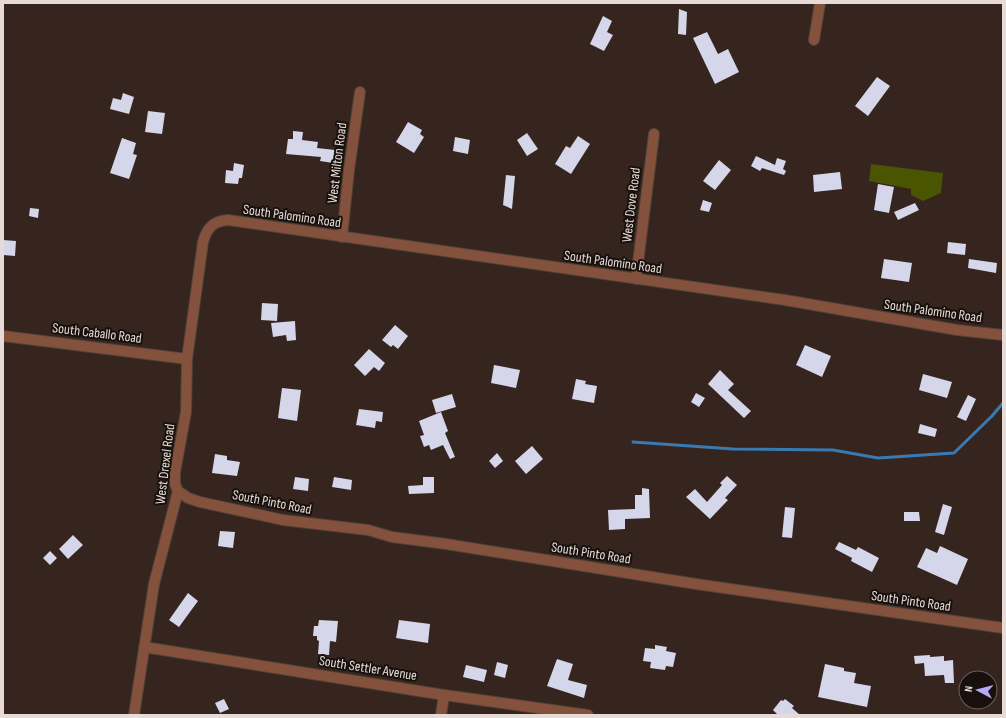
<svg xmlns="http://www.w3.org/2000/svg" width="1006" height="718" viewBox="0 0 1006 718" font-family="'Sofia Sans Condensed',sans-serif">
	<style>
		.grass { fill: #495500 }
		.lines { fill: none; stroke-linecap: round; stroke-linejoin: round }
		.stream { stroke: #397ab2; stroke-width: 3 }
		.building { fill: #d5d6ea }
		.minor-casing { stroke: #51423b; stroke-width: 12 }
		.minor { stroke: #84523c; stroke-width: 10 }
		.labels { text-anchor: middle; dominant-baseline: central; stroke-width: 4; stroke-linejoin: round; paint-order: stroke }
		.street-label { font-size: 14px; fill: #e6dbd6; stroke: #18100d }
	</style>
	<rect width="100%" height="100%" fill="#35251e"/>
	<path class="grass" d="M871,164L943,173L941,193L923,201L911,195V189L869,181Z"/>
	<g class="lines">
		<path class="stream" d="M633,442L733,449L833,450L878,458L954,453L992,416L1003,403"/>
	</g>
	<path class="building" d="M679,9L687,12L686,35L678,34Z
		M603,16L612,21L607,32L613,35L604,51L590,44Z
		M707,32L718,54L728,49L739,72L715,84L693,38Z
		M877,77L890,86L868,116L855,106Z
		M123,93L134,97L129,114L110,109L113,98L121,100Z
		M148,111L165,113L162,134L145,132Z
		M408,122L422,130L420,134L424,137L414,153L396,142Z
		M293,131L303,132L302,140L318,142L317,148L335,150L333,163L320,161L321,157L286,154L288,139H293Z
		M527,133L538,149L527,156L517,140Z
		M578,136L590,144L571,174L555,164L566,146L570,148Z
		M455,137L470,140L468,154L453,151Z
		M122,138L136,143L133,154L137,155L129,179L110,173Z
		M756,156L775,165L777,158L786,161L783,169L786,171L784,175L762,168L760,171L751,166Z
		M719,160L731,170L715,190L703,181Z
		M234,163L244,165L242,178H239L238,184L225,183L226,170L233,171Z
		M840,172L842,189L814,192L813,175Z
		M506,175L515,176L512,209L503,205Z
		M878,184L894,187L889,213L874,210Z
		M703,200L712,203L709,212L700,210Z
		M915,203L919,210L898,220L894,212Z
		M30,208L39,209L38,218L29,216Z
		M3,240L16,241L15,256L3,255Z
		M948,242L966,244L965,255L947,253Z
		M884,259L912,263L909,282L881,278Z
		M969,259L997,263L996,273L968,268Z
		M262,303L278,304L277,321L261,320Z
		M295,321L296,340L287,341L286,335L273,337L271,323Z
		M395,325L408,336L398,349L393,345L391,347L382,340Z
		M805,345L831,356L822,377L796,365Z
		M369,349L385,363L379,371L374,367L365,376L354,365Z
		M494,365L520,370L516,388L491,383Z
		M720,370L734,384L728,390L751,411L744,418L708,384Z
		M923,374L952,382L947,398L919,390Z
		M576,379L586,381L585,384L597,386L594,403L572,399Z
		M282,388L301,390L297,421L278,418Z
		M696,393L705,398L699,407L691,402Z
		M452,394L456,407L436,413L432,400Z
		M968,395L976,399L966,421L957,417Z
		M359,409L383,412L382,422L376,421L375,428L356,425Z
		M441,412L448,431L445,433L455,457L450,459L443,445L431,450L429,445L424,447L420,436L424,435L419,421Z
		M920,424L937,429L935,437L918,433Z
		M532,446L543,459L526,474L515,461Z
		M497,453L503,461L495,468L489,461Z
		M215,454L227,456V460L240,462L237,476L212,473Z
		M727,476L737,485L725,498L728,500L710,519L686,497L695,489L707,502L722,485L720,483Z
		M295,477L309,479L308,491L293,489Z
		M334,477L352,480L351,490L332,487Z
		M423,477H434V493L409,494L408,486L423,485Z
		M642,488L649,489L650,518L625,519V529L609,530L608,510L635,509V495H642Z
		M943,504L952,507L944,535L935,532Z
		M785,507L795,508L792,538L782,537Z
		M904,512H919L920,521H904Z
		M220,531L235,532L233,548L218,546Z
		M73,535L83,545L68,559L59,549Z
		M839,542L856,550L858,547L879,558L872,572L851,561L852,558L835,549Z
		M940,546L968,559L957,585L917,567L926,548L937,553Z
		M50,551L57,558L50,565L43,558Z
		M188,593L198,601L179,627L169,620Z
		M319,620L338,621L336,642L330,641L329,655L318,654L319,641L317,640V636H313L314,626H318Z
		M399,620L430,624L428,643L396,638Z
		M655,645L667,647L666,651L676,653L673,667L666,666L665,670L650,668L651,662L643,661L645,648L655,649Z
		M930,655V657L944,656V661L953,660L954,683H945L944,675L925,676L924,663L915,664L914,656Z
		M557,659L573,664L568,680L587,685L584,698L547,686Z
		M497,662L508,665L505,678L494,675Z
		M825,664L844,668V671L856,673L854,683L871,686L867,707L818,697Z
		M466,665L487,670L484,682L463,677Z
		M224,699L229,709L220,713L215,703Z
		M785,699L794,706L792,708L800,715H778L773,710L781,700L783,701Z"/>
	<g class="lines">
		<defs>
			<path id="minor" d="M814,40L820,3
				M342,237L349,170L360,92
				M636,279L654,134
				M3,336L187,359
				M178,491L188,498L200,502L283,520L368,530L392,537L446,544L696,584L1003,628
				M144,647L444,695L588,715
				M134,715L154,584L178,491L175,484V472L186,412L187,359L203,242C207,228 213,221 228,220L785,300L957,330L1003,335
				M441,715L444,695"/>
		</defs>
		<use href="#minor" class="minor-casing"/>
		<use href="#minor" class="minor"/>
	</g>
	<g class="labels">
		<g class="street-label">
			<text transform="translate(337 163) rotate(-83)">West Milton Road</text>
			<text transform="translate(631 205) rotate(-83)">West Dove Road</text>
			<text transform="translate(292 216) rotate(8)">South Palomino Road</text>
			<text transform="translate(613 262) rotate(8)">South Palomino Road</text>
			<text transform="translate(933 311) rotate(8)">South Palomino Road</text>
			<text transform="translate(97 333) rotate(7)">South Caballo Road</text>
			<text transform="translate(165 464) rotate(-83)">West Drexel Road</text>
			<text transform="translate(272 502) rotate(11)">South Pinto Road</text>
			<text transform="translate(591 553) rotate(9)">South Pinto Road</text>
			<text transform="translate(911 601) rotate(8)">South Pinto Road</text>
			<text transform="translate(368 668) rotate(9)">South Settler Avenue</text>
		</g>
	</g>
	<rect width="1006" height="718" fill="none" stroke="#e6dbd6" stroke-width="8"/>
	<g transform="translate(978 690) rotate(277)"><circle r="19" fill="#18100d" stroke="#6a615d"/>
	<path d="M0-3L7 15L0 10L-7 15Z" fill="#b7abf7"/>
	<text y="-6" font-size="11" font-weight="bold" text-anchor="middle" fill="#e6dbd6">N</text>
	</g>
</svg>
